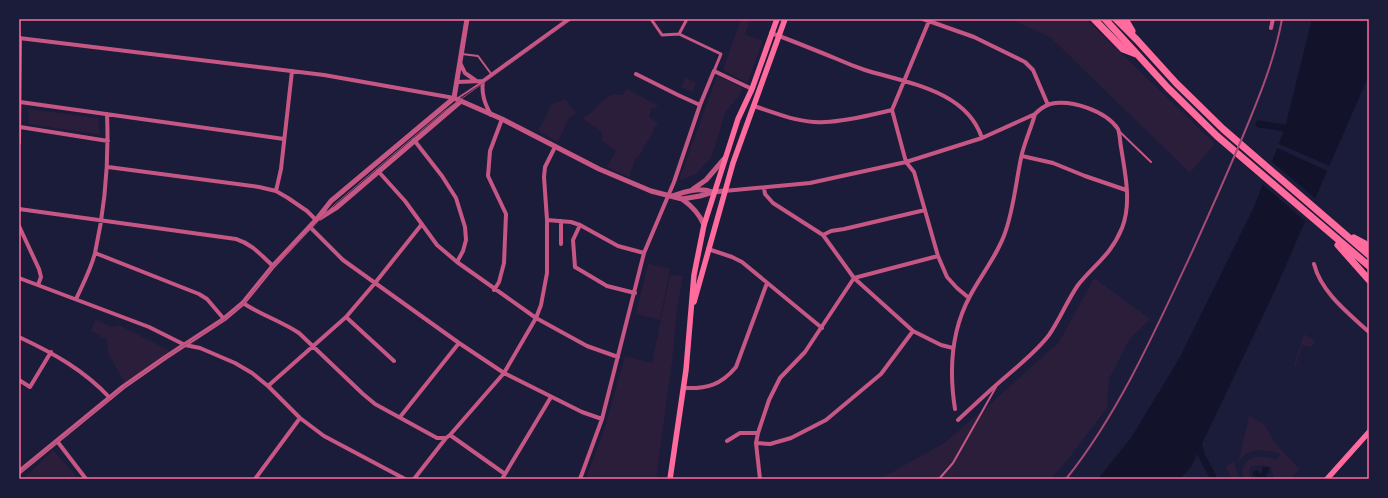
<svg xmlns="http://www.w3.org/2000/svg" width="1388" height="498" viewBox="0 0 1388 498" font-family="Montserrat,sans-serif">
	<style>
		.green { fill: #2a1e3b }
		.water { fill: #12122b }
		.pier { fill: #1b1b3a }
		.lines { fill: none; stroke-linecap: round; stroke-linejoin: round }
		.canal { stroke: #12122b; stroke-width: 7 }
		.service { stroke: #c65784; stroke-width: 2 }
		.pedestrian { stroke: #c65784; stroke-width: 3 }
		.minor { stroke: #c65784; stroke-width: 4 }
		.tertiary { stroke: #c65784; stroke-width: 5 }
		.secondary { stroke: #ff6b9d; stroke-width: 5.5 }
		.trunk { stroke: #ff6b9d; stroke-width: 7 }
		.tram { stroke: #a44b75; stroke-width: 1 }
		.rail { stroke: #a44b75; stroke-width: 2 }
		.neatline { fill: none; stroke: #ff6b9d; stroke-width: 1.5 }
	</style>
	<rect width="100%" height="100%" fill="#1b1b3a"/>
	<path class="green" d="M741,19H750L745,34L763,41L747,83L723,70Z
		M1010,19H1086L1215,144L1190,173L1050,37Z
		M717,76L743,88L739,96L725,113L716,144L711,158L695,175L679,180Z
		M685,78L696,83L692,92L681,87Z
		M627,89L659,106L651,109L649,117L658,123L638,158L636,157L629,177L607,167L616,151L602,141V132L582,118L592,112L602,101L613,94L623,95Z
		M565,99L576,113L569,118L558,142L538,131L552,104Z
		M28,109L98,118L100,135L29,124Z
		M648,264L670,269L660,320L636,314Z
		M670,275L683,276L677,309L672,362L656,479H586L606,424L625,356L652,363Z
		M1094,278L1150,319L1129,340L1109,379L1107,408L1066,462L1050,479H880L944,443L997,398L1059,342Z
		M95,319L111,327L119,325L170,351L125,383L108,353L107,340L91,331Z
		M1304,334L1315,341L1311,347L1302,345L1296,365H1294Z
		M1249,416L1264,424L1276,444L1299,469L1291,479H1274L1271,467L1260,465L1251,467L1249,472L1251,479H1244C1242,474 1241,469 1245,464C1252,453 1266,457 1277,459L1280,454C1264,449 1251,447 1239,460Z
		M53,450L79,479H23Z
		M1234,462L1239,479H1232L1225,466Z"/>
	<path class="water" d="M1312,19H1369V75L1276,288L1191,467L1180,479H1098L1131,438L1179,359L1254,207L1285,128Z
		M1263,467H1269V472L1266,475L1267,478L1270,479H1259L1253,475V472L1257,470L1261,474Z"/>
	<path class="pier" d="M1277,143L1332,167L1330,172L1275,147Z
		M1270,160L1317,200L1307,223L1261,183Z"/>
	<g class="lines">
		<path class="canal" d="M1259,124L1285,128
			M1197,441L1202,456L1214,479"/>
		<path class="service" d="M462,54L478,56L492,75
			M458,98L482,82
			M1120,132L1151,162
			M939,479L953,463L996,387"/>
		<path class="pedestrian" d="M651,19L662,35L679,34L721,54L714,71
			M679,34L687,19"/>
		<path class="minor" d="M923,19L974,37L1025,62L1033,70L1048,105
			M929,21L892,110L906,162L914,172L938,256L947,277L957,288L969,298
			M1271,28L1273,19
			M771,33C793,41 815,50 837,59C846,63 856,67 865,70C907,83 966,90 982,138
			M19,38L324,75L454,98
			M460,63L465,73L475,80
			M636,74L678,95L700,105
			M483,81L569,19
			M483,81C481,94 485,104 491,115
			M457,82L483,81
			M20,102L284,139
			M754,106C776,113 801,124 825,122C848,121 870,115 892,110
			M20,127L108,141
			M414,140L442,176L456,198L465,227L466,240L463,251L457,262
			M19,143L20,38
			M1022,156L1053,163L1085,176L1126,190
			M108,167L259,187L276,191L288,198L307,211L316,220
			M378,171L405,201L437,245L457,262L536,318L587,346L618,357
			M764,188L765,194L773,203L823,235L854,278L913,331L941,345L953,348
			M276,191L281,169L292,71
			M724,191L810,183L906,162L982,138L1035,114C1039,110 1044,106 1050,104C1071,99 1106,111 1118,129C1120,134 1120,142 1121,147C1125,173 1132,203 1122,228C1111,255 1095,264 1078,285C1067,301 1060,319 1049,335C1036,352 1019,365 1003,379C988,392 973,406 958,420
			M19,209L236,239C252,244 261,255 273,266
			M547,220L571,222L580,225L618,246L644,253
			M580,225L573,240L575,267L607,286L635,293
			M19,226L39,269L41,277L38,285
			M310,227L343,260L459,343L504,373L582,412L602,419
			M823,235L831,231L844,229L925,210
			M561,244V221
			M708,249L732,257L742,262L822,328
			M95,253L199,294L207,299L224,319
			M1314,264C1321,292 1348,313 1369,332
			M19,278L149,327L185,345L200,348L235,363L252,373L268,386L300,418L324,436L405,479
			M494,290L499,282L504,263L506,214L488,176L490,151L502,119
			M76,299C83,284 91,269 95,253C105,208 109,161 107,114
			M243,303C261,315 281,321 299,333L363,394L375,404L437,438H446
			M346,317L394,361
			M19,337C53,353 84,370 110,398
			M19,380L30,387L51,352
			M268,386L346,317L375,283L422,224
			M684,388C707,389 721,385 736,367L767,283
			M955,409C949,371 951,331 970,296C981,275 999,253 1006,230C1014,206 1016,182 1021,158C1024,143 1031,129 1035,114
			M400,417L459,343
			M450,435L505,474
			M57,441L86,479
			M727,441L740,433H758
			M756,443L770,444L791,438L826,420L881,374L913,331
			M255,479L300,418
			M414,479L446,438L450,435L504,373L536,318L541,305L547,273V220L544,177L545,167L555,147
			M502,479L551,397
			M580,479L602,419L644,253L674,182L700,105L714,71L752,89
			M760,479L756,443L758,433L769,400L780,378L805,352L854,278L938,256"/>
		<path class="tertiary" d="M454,98L502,119L599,169L651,191L682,199L700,196L713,192L724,191
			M693,189L706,180L724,159
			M672,196C687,191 698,187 713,192
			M682,199C692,206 699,213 704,225
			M320,218L336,208L461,101
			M19,472L123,387L166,357L224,319L243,303L273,266L316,220L331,201L454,98L467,19"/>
		<path class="secondary" d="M694,302L733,163L785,19
			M670,479L686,370L694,275L704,225L738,119L752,89L777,19
			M1327,479L1369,432"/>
		<path class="trunk" d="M1094,19L1123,49L1136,54
			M1105,19L1168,88L1217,136L1369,266
			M1116,19L1137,40L1176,83L1223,129L1369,255
			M1125,19L1132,31
			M1354,238L1369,246
			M1338,245L1369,280"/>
		<path class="tram" d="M19,473L124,387L166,357L225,319L244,303L273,267L334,205L443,112L572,19"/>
		<path class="rail" d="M1066,479C1119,413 1156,329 1192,252C1210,212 1228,172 1245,131C1260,95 1275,58 1282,19"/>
	</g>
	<rect width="1388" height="498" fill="none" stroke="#1b1b3a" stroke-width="40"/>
	<rect x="20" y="20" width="1348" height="458" class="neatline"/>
</svg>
